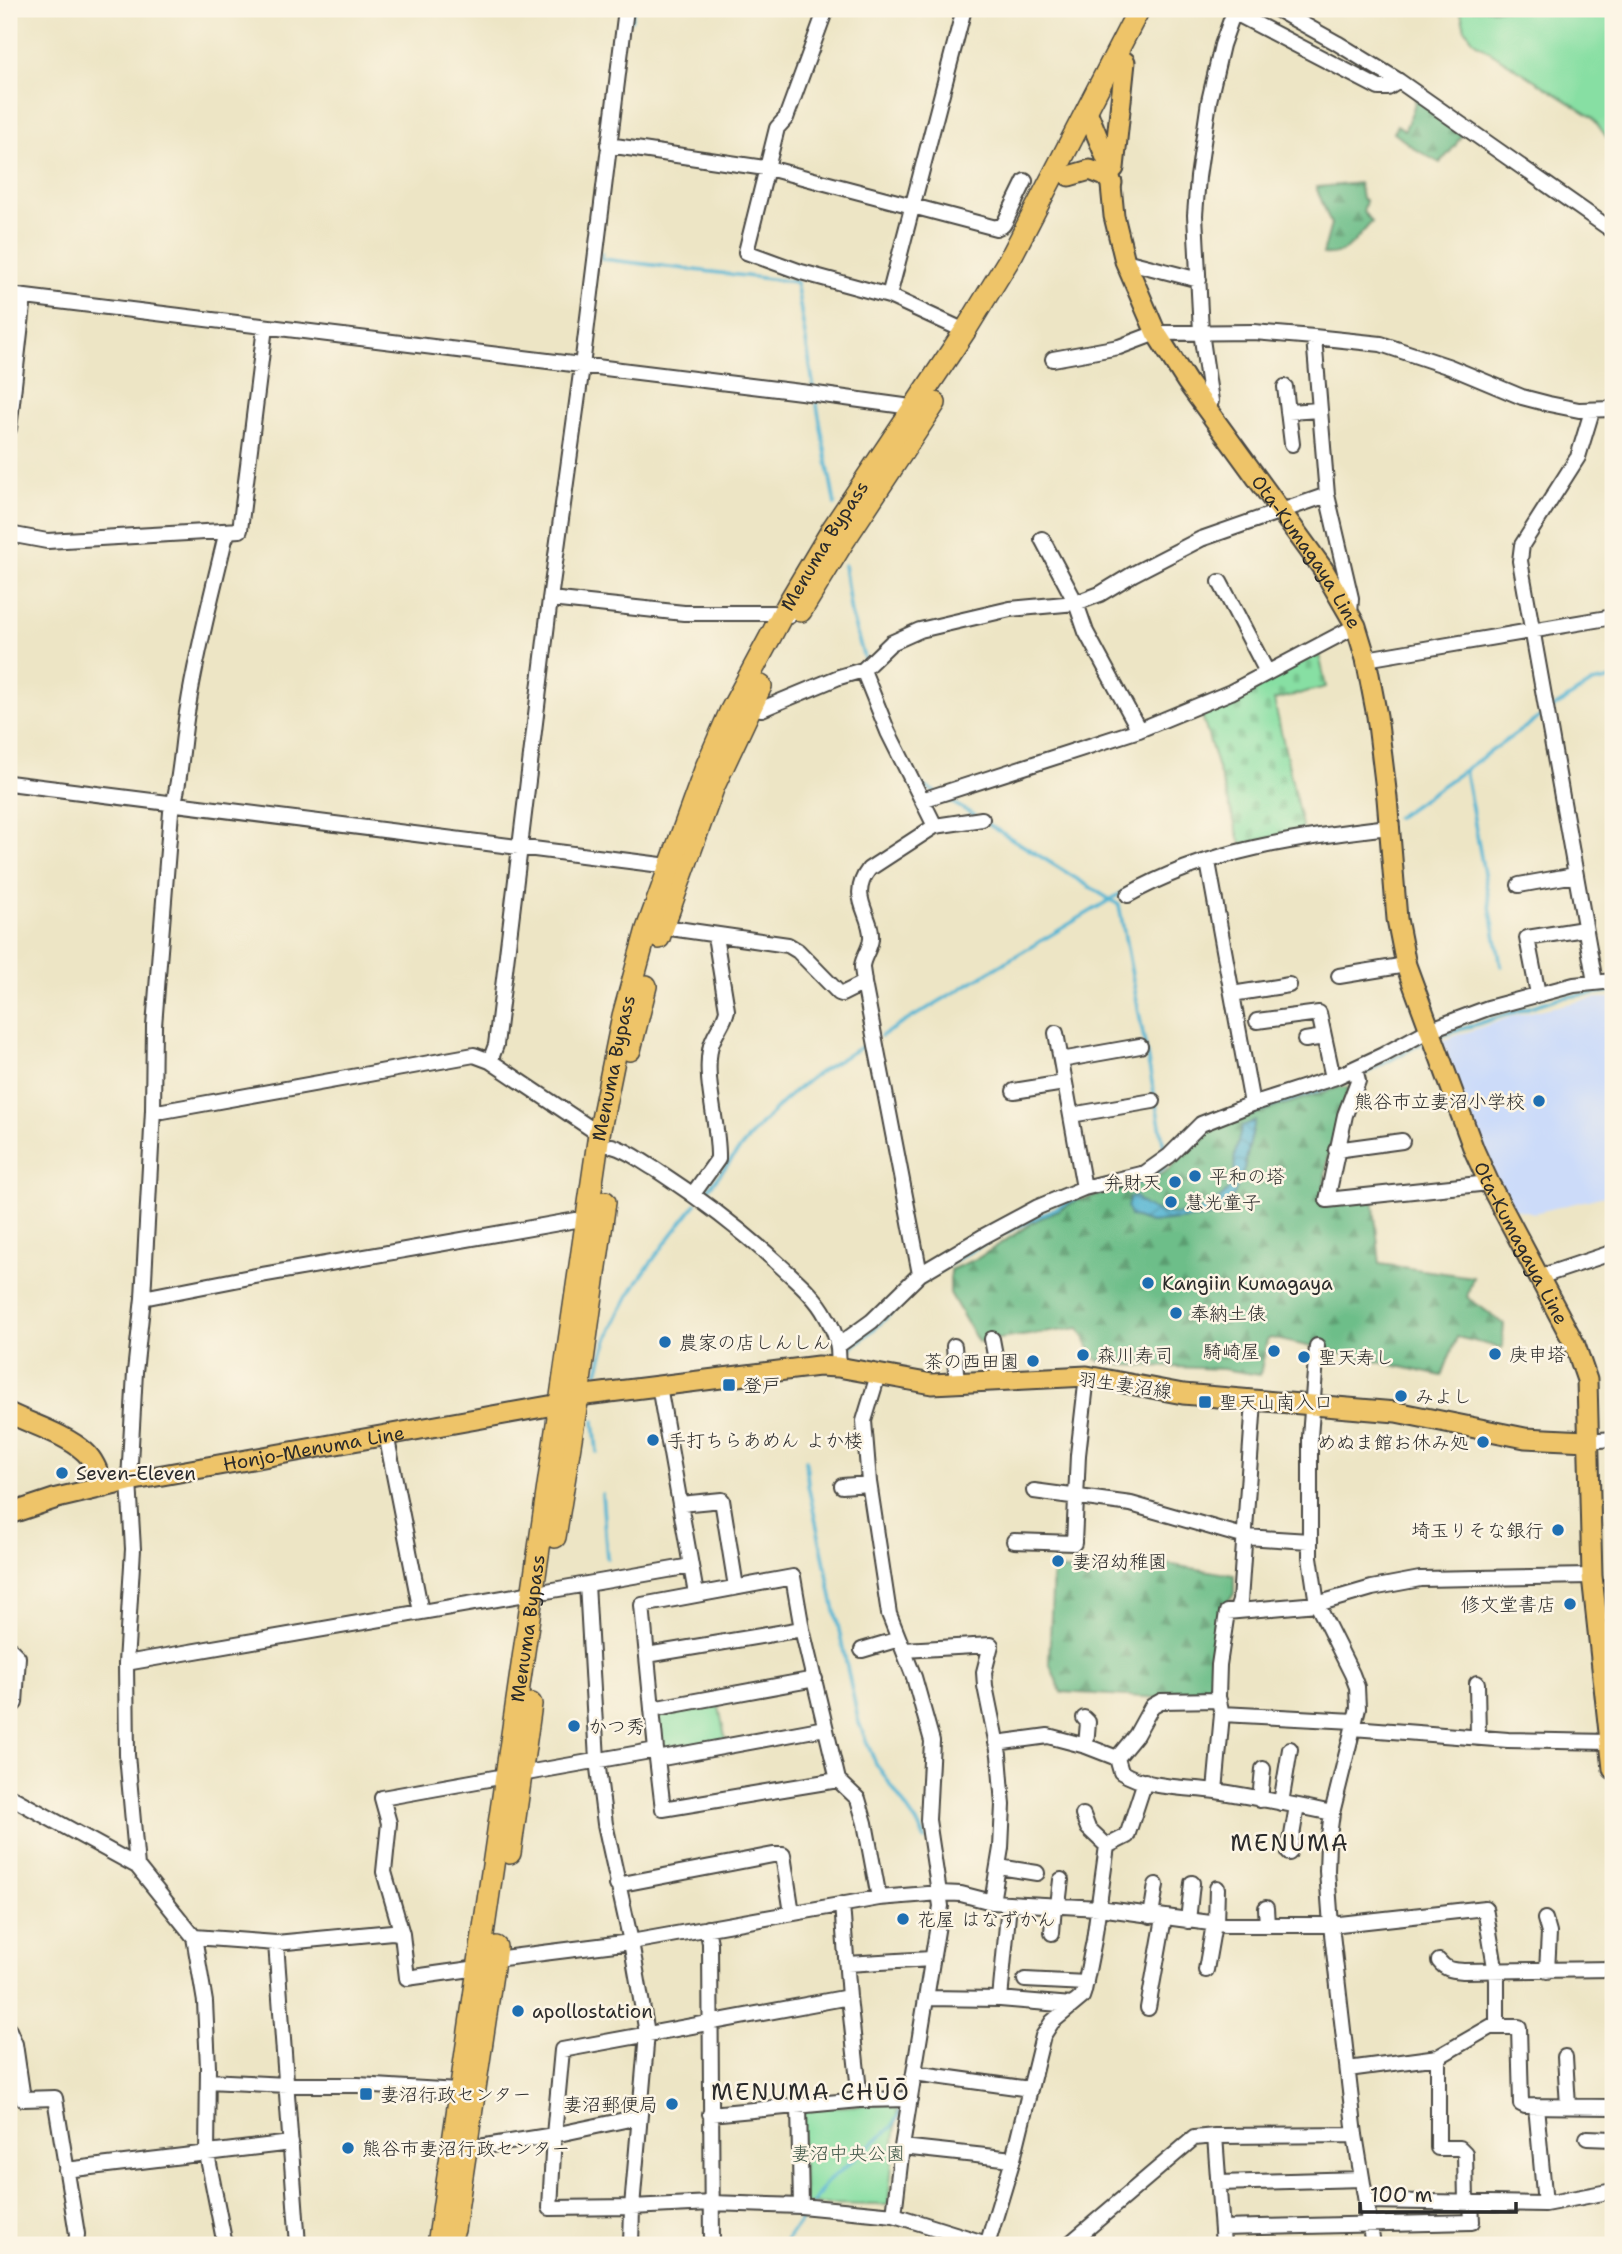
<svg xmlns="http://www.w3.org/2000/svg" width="1622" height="2254" viewBox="0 0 1622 2254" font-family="'Shantell Sans','Klee One',sans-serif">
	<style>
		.built { fill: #ccdbf9 }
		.green { fill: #87dfa3; stroke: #598567; stroke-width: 2 }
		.forest { fill: url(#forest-firs); stroke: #4c745a; stroke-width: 2 }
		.cemetery { fill: url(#cemetery-stones); stroke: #598567; stroke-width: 2 }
		.water { fill: url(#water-waves); stroke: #40707f; stroke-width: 2 }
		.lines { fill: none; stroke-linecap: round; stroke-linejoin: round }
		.stream { stroke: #55b5d3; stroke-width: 3.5 }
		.minor-casing { stroke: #484742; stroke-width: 18 }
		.major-casing { stroke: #484742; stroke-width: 23 }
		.highway-casing { stroke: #484742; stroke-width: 24 }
		.minor { stroke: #fff; stroke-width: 14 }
		.major { stroke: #eec469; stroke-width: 19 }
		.highway { stroke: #eec469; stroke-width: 21 }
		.poi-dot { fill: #1f6fb2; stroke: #fcf5e5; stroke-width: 2.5 }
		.labels { text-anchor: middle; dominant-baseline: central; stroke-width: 5; stroke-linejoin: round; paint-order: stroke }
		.street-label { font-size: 19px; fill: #2b2b2b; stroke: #fcf5e5 }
		.poi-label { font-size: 19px; fill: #2b2b2b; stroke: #fcf5e5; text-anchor: start }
		.park-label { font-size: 19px; fill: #425849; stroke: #fcf5e5 }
		.quarter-label { font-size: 23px; letter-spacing: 2px; fill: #2b2b2b; stroke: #fcf5e5 }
	</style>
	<defs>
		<pattern id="forest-firs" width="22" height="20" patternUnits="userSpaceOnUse" patternTransform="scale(1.75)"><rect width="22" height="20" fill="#6dbe89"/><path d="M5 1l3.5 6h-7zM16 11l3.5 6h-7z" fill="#5a9b70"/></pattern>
		<pattern id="cemetery-stones" width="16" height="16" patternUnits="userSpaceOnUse" patternTransform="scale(1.75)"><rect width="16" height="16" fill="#87dfa3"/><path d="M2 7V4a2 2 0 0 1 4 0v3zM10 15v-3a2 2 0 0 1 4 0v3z" fill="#75c08c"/></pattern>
		<pattern id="water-waves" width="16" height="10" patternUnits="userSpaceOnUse" patternTransform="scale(1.75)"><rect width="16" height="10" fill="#55b5d3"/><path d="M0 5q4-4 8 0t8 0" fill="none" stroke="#4793ab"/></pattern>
	</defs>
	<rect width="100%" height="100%" fill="#fcf5e5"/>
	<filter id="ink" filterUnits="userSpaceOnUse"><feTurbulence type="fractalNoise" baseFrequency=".0143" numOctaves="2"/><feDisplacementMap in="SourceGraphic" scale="14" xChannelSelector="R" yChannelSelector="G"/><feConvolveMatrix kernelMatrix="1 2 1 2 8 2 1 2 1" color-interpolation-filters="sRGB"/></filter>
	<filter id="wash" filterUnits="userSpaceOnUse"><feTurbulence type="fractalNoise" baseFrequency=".00686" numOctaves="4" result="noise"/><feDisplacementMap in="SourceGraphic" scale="28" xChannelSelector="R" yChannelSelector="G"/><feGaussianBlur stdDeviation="1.57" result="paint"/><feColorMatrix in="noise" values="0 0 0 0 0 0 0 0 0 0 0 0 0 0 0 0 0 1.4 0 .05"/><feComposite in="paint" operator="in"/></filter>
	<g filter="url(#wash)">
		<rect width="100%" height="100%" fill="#ede5c5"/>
		<path class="built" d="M1595,998H1613V1194L1534,1213L1511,1208L1488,1161L1441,1041L1516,1015Z"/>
		<path class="green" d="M1460,9H1613V146L1592,117L1475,42L1465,29Z
			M718,1702L726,1742L661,1754L659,1712Z
			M898,2103L888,2205L804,2204L802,2109Z"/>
		<path class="forest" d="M1415,99L1461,130L1462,134L1455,146L1440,163L1415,149L1394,133L1397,125L1405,130C1408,119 1415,110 1415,99Z
			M1359,183L1362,198L1366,201L1363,212L1372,222C1355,239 1349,256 1323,254L1331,224L1316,187Z
			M1340,1087H1349L1328,1155L1322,1202L1373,1197L1380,1264L1473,1277L1467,1297L1504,1324L1502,1348L1457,1337L1442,1376L1271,1338L1267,1340L1260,1375L1223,1369L1125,1365L1102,1362L1096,1359L1079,1328L978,1342L950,1293V1270L978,1258L1037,1220L1079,1200L1146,1183L1168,1170L1211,1128Z
			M1136,1559L1234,1575V1594L1225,1604L1212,1687L1161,1698L1061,1692L1049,1662L1053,1569L1133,1575Z"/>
		<path class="cemetery" d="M1318,649L1326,687L1274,700L1303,831L1241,844L1200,709Z"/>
		<path class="water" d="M1255,1121L1244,1169L1234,1195L1216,1216L1150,1223L1130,1216L1127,1207L1130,1197L1135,1196C1158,1226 1214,1216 1231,1185C1237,1175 1233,1165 1235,1153C1237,1144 1240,1135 1242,1126Z"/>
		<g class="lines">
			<path class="stream" d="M631,20L634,9
				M602,254V259L796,282L814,389
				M816,400L835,505
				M844,565L851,614L865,661
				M1550,710L1592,683L1613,679
				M1465,770L1501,966
				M920,784L935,792
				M944,798L974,815
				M1396,818L1544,714
				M983,821L1119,905L1164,1147
				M881,1036L1123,892
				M1440,1036L1558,998L1613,991
				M1362,1075L1426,1041
				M1236,1118L1355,1078
				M705,1193C735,1155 767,1112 806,1082C825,1067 848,1055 870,1042
				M1091,1193L1143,1181L1165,1167
				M916,1288C962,1250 1024,1224 1077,1198
				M846,1352L880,1324L908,1296
				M598,1372C613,1304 654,1258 696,1204
				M594,1421L597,1452
				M806,1460L808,1485L859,1723L875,1762L918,1825L925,1840
				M602,1494L607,1558
				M927,1950L933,1902
				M913,2035L924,1968
				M813,2203L826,2183L892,2127L900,2112
				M783,2245L806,2212"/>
		</g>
	</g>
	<g filter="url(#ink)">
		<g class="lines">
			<defs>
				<path id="minor" d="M826,9L786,118L777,128L746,252L801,272L889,296L965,331
					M1276,9L1337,43L1399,81L1613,231
					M608,145L772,169L996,228L1003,225L1006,220L1025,181
					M1125,261L1199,280
					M9,295L809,393L904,406L920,412
					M889,296L964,9
					M1314,337L1327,495L1351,598L1350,615
					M1053,359L1119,347L1156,333L1254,332L1314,337L1381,344L1450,367L1522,397L1549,404L1579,410L1613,409
					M1285,387L1292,444
					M1208,411L1211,401L1201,332L1195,215L1198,177L1209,101L1222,45L1232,17L1239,15L1379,88H1388L1399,81
					M1592,411L1578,457L1522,545L1520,561L1595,982
					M1288,412L1320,410
					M9,429L24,297
					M9,534L47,541L240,530L265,327
					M1042,539L1076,603L1086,632L1139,730
					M1220,582L1267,672
					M550,599L684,613H772L789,616
					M1366,659L1613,617
					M863,670L888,732L935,826L869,869C847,898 873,914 871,939C870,949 863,957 862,966C862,972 864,978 864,983L920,1274
					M749,707L762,709L839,677L863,670L891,643L920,630L1010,609L1076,603L1100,594L1133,574L1201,539L1327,495
					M9,783L669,866
					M922,800L1139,730L1231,692L1356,626
					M935,826L982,819
					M1208,862L1252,1104
					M1519,885L1575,875
					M1128,895C1206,850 1301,837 1389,827
					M663,927L788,945L798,951L839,993L842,994L864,983
					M1339,976L1406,965
					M1232,994L1289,985
					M1538,994L1527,938L1584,929
					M1257,1021L1319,1013L1333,1078
					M1056,1033L1084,1188
					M1305,1040L1324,1037
					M1061,1060L1140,1046
					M490,1061L496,1045L550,599L582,366L626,9
					M1355,1069L1358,1081L1345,1115L1327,1200L1489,1183
					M1014,1091L1064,1083
					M153,1110L163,1111L474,1055L490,1061L599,1134
					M1071,1115L1153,1101
					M612,1146C628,1150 641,1161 655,1169C701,1199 743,1231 783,1268C798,1282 816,1297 826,1316C836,1333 840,1347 838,1367
					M1336,1150L1402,1141
					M693,1194L718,1159C719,1125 704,1082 710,1050C712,1035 724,1025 727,1010L715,936
					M1539,1277L1611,1253
					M143,1298L250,1277L576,1220L587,1221
					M992,1339L1000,1382
					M839,1345L872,1321L920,1274L984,1236L1038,1207L1084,1188L1145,1173L1169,1156L1201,1124L1252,1104L1336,1077L1383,1055L1429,1030L1488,1008L1574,985L1613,981
					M954,1346L957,1384
					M1317,1346L1310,1437V1557L1317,1604L1352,1674L1357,1687L1358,1708L1332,1813L1328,1843L1327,1871L1331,1925L1355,2135L1373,2245
					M878,1375L864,1421L869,1482L889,1614L914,1677L932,1741L928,1820L941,1906L902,2147L894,2215L987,2244
					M659,1386L696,1594
					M386,1434L421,1612
					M1587,1441L1613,1439
					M842,1486L869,1484
					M1034,1491L1131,1504L1246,1537L1309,1541
					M680,1504L722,1500L736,1587
					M1014,1541L1074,1543L1078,1455L1087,1376
					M587,1584L597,1760L605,1824L631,1942L647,2033L632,2207L631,2245
					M547,1591L691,1566
					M1237,1610L1240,1601L1254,1401
					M9,1648L18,1657L15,1703L9,1708
					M862,1650L899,1639
					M904,1650L991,1645L984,1672L985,1686L999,1755L1003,1805L1001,1848L992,1902
					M647,1655L802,1629
					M126,1663L532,1593
					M1477,1683L1478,1738
					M652,1709L815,1679
					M1222,1714L1354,1721
					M1084,1718L1088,1722L1086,1746
					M1353,1728L1508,1740L1610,1742
					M996,1743L1048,1736L1086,1746L1117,1758L1121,1772C1148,1789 1185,1787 1216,1791C1255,1797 1294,1805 1332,1813
					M1117,1758L1136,1735L1152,1706L1161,1701L1219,1700
					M657,1759L825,1728
					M521,1774L656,1750
					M838,1780L663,1809L656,1750L642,1605L793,1577L802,1629L838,1780L858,1799L865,1823L879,1898
					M1215,1791L1222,1714L1218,1697L1219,1665L1227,1612L1317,1604L1372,1588L1420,1579L1592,1576
					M9,1796L137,1866L194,1937L205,2002L208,2067L207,2154L225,2245
					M1260,1800L1263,1769
					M1281,1803L1290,1749
					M1083,1815L1088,1828L1107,1846
					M1289,1853L1297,1806
					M137,1866L127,1755L126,1663L133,1549L129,1481L135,1372L143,1298L153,1110L154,1026L171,812C181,784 182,738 188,707C197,650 212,594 225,539L229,531
					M999,1867L1037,1873
					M617,1885L773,1855H783L792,1913
					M842,1904L849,1997L860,2100
					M1058,1905L1061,1880
					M1266,1908L1267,1925
					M1151,1916L1156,1885
					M1545,1919L1549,1933L1547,1971
					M1188,1921L1192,1883
					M1216,1924L1217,1888
					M707,1928L710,1943L712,2245
					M1052,1933L1054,1905
					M194,1937L276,1943L392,1932L402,1934
					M276,1943L298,2245
					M495,1959L631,1942L879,1898L940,1893L961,1894L992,1902L1099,1908L1225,1925H1331L1485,1908L1497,1979V2023L1438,2057L1348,2069
					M1439,1961C1446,1970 1452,1970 1463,1971L1613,1969
					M847,1964L931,1959
					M478,1968L407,1978L402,1934L384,1872L389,1823L382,1798L505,1776
					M1206,1970L1214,1924
					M1025,1980L1086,1983
					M849,1997L562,2050L554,2135L550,2208L632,2207L711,2203L801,2206L894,2215
					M926,1998L1000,1999L1072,2005
					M1000,1999L1009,1904
					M1148,2008L1164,1918
					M1492,2027H1519L1521,2104L1525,2106L1613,2107
					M9,2030L15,2044L23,2099L55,2098L77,2234L76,2245
					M1438,2057V2148H1460L1465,2153L1466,2202
					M1565,2057L1568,2106
					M914,2073L1030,2089
					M208,2081L287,2085H358L458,2091
					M799,2105L801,2206
					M1536,2106L1545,2204
					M710,2114L860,2100L910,2099
					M1215,2136L1223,2245
					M1587,2138L1613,2139
					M902,2147L1013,2159
					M466,2149L554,2135L639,2117
					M66,2170L291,2143
					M1219,2183L1362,2179
					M1366,2201L1545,2204L1613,2191
					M1222,2228L1472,2222L1471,2202
					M987,2245L1013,2159L1043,2036L1052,2022L1082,1997L1084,1991L1094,1940L1107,1846L1127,1836L1145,1781
					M1068,2245L1194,2138L1215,2136L1355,2135"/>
				<g id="major">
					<path id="s1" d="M1087,111L1109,165L1114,216L1125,261L1156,333L1187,382L1323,569L1356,626L1366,659L1377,716L1387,798L1397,919L1406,965L1474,1150L1489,1183L1575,1345L1587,1380L1592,1576L1613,1769"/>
					<path d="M1114,168L1125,62"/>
					<path d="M1069,176L1090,170L1105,176L1112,183"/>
					<path d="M9,1413C33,1425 65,1434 85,1452C95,1461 99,1475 104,1487"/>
					<path id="s2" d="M9,1514L57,1498L129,1481L560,1404L578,1396L818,1366L838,1367L932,1384L1087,1376L1183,1394L1396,1412L1525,1438L1587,1441"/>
				</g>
				<g id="highway">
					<path d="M801,611L842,544L935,403"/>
					<path d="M659,938L714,786L761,686"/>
					<path d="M630,1050L646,986"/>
					<path d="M555,1537L578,1396L605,1202"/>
					<path d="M510,1853L531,1704"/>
					<path d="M454,2230L496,1947"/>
					<path id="s3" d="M438,2245L599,1134L623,1016L647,929L706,767L730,712L789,602L833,528L965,331L1013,253L1139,9"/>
				</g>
			</defs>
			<use href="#minor" class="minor-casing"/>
			<use href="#major" class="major-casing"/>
			<use href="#highway" class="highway-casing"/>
			<use href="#minor" class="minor"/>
			<use href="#major" class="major"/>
			<use href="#highway" class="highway"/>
		</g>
	</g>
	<g class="poi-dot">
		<circle cx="1539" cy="1101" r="7"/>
		<circle cx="1195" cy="1176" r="7"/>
		<circle cx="1175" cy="1182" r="7"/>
		<circle cx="1171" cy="1202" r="7"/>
		<circle cx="1148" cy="1283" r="7"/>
		<circle cx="1176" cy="1313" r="7"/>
		<circle cx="665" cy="1342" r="7"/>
		<circle cx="1274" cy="1351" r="7"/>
		<circle cx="1495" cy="1354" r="7"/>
		<circle cx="1083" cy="1355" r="7"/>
		<circle cx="1304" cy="1357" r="7"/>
		<circle cx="1033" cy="1361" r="7"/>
		<rect x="722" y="1378" width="14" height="14" rx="3.5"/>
		<circle cx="1401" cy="1396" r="7"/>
		<rect x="1198" y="1395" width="14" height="14" rx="3.5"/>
		<circle cx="653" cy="1440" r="7"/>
		<circle cx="1483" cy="1442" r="7"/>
		<circle cx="62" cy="1473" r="7"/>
		<circle cx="1558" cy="1530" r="7"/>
		<circle cx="1058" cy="1561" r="7"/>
		<circle cx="1570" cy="1604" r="7"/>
		<circle cx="574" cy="1726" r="7"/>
		<circle cx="903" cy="1919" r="7"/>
		<circle cx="518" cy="2011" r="7"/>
		<rect x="359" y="2087" width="14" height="14" rx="3.5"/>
		<circle cx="672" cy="2104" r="7"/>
		<circle cx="348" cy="2148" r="7"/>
	</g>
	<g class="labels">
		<g class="street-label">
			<text stroke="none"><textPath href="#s3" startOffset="1757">Menuma Bypass</textPath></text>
			<text stroke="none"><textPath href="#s1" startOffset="500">Ota-Kumagaya Line</textPath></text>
			<text stroke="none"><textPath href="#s3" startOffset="1190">Menuma Bypass</textPath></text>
			<text stroke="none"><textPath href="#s1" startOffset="1234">Ota-Kumagaya Line</textPath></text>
			<text transform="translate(1125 1385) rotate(8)">羽生妻沼線</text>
			<text stroke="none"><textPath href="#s2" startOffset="312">Honjo-Menuma Line</textPath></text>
			<text stroke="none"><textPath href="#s3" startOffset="623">Menuma Bypass</textPath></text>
		</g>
		<g class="poi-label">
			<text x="1525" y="1101" text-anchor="end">熊谷市立妻沼小学校</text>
			<text x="1209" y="1176">平和の塔</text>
			<text x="1161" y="1182" text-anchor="end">弁財天</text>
			<text x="1185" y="1202">慧光童子</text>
			<text x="1162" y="1283">Kangiin Kumagaya</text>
			<text x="1190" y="1313">奉納土俵</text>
			<text x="679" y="1342">農家の店しんしん</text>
			<text x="1260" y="1351" text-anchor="end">騎崎屋</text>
			<text x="1509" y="1354">庚申塔</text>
			<text x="1097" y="1355">森川寿司</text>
			<text x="1318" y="1357">聖天寿し</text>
			<text x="1019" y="1361" text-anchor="end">茶の西田園</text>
			<text x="743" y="1385">登戸</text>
			<text x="1415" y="1396">みよし</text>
			<text x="1219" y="1402">聖天山南入口</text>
			<text x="667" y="1440">手打ちらあめん よか楼</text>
			<text x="1469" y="1442" text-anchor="end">めぬま館お休み処</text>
			<text x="76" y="1473">Seven-Eleven</text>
			<text x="1544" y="1530" text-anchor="end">埼玉りそな銀行</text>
			<text x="1072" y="1561">妻沼幼稚園</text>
			<text x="1556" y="1604" text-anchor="end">修文堂書店</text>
			<text x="588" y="1726">かつ秀</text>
			<text x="917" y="1919">花屋 はなずかん</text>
			<text x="532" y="2011">apollostation</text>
			<text x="380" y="2094">妻沼行政センター</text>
			<text x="658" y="2104" text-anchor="end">妻沼郵便局</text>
			<text x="362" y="2148">熊谷市妻沼行政センター</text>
		</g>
		<g class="park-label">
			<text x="848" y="2153">妻沼中央公園</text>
		</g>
		<g class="quarter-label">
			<text x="1290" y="1843">MENUMA</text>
			<text x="811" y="2092">MENUMA CHŪŌ</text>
		</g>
	</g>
	<rect width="1622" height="2254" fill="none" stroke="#fcf5e5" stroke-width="35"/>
	<path d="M1360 2202v10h156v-10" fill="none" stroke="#2b2b2b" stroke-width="3.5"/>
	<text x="1370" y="2202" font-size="21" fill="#2b2b2b" stroke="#fcf5e5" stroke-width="5" paint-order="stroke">100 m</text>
</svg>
